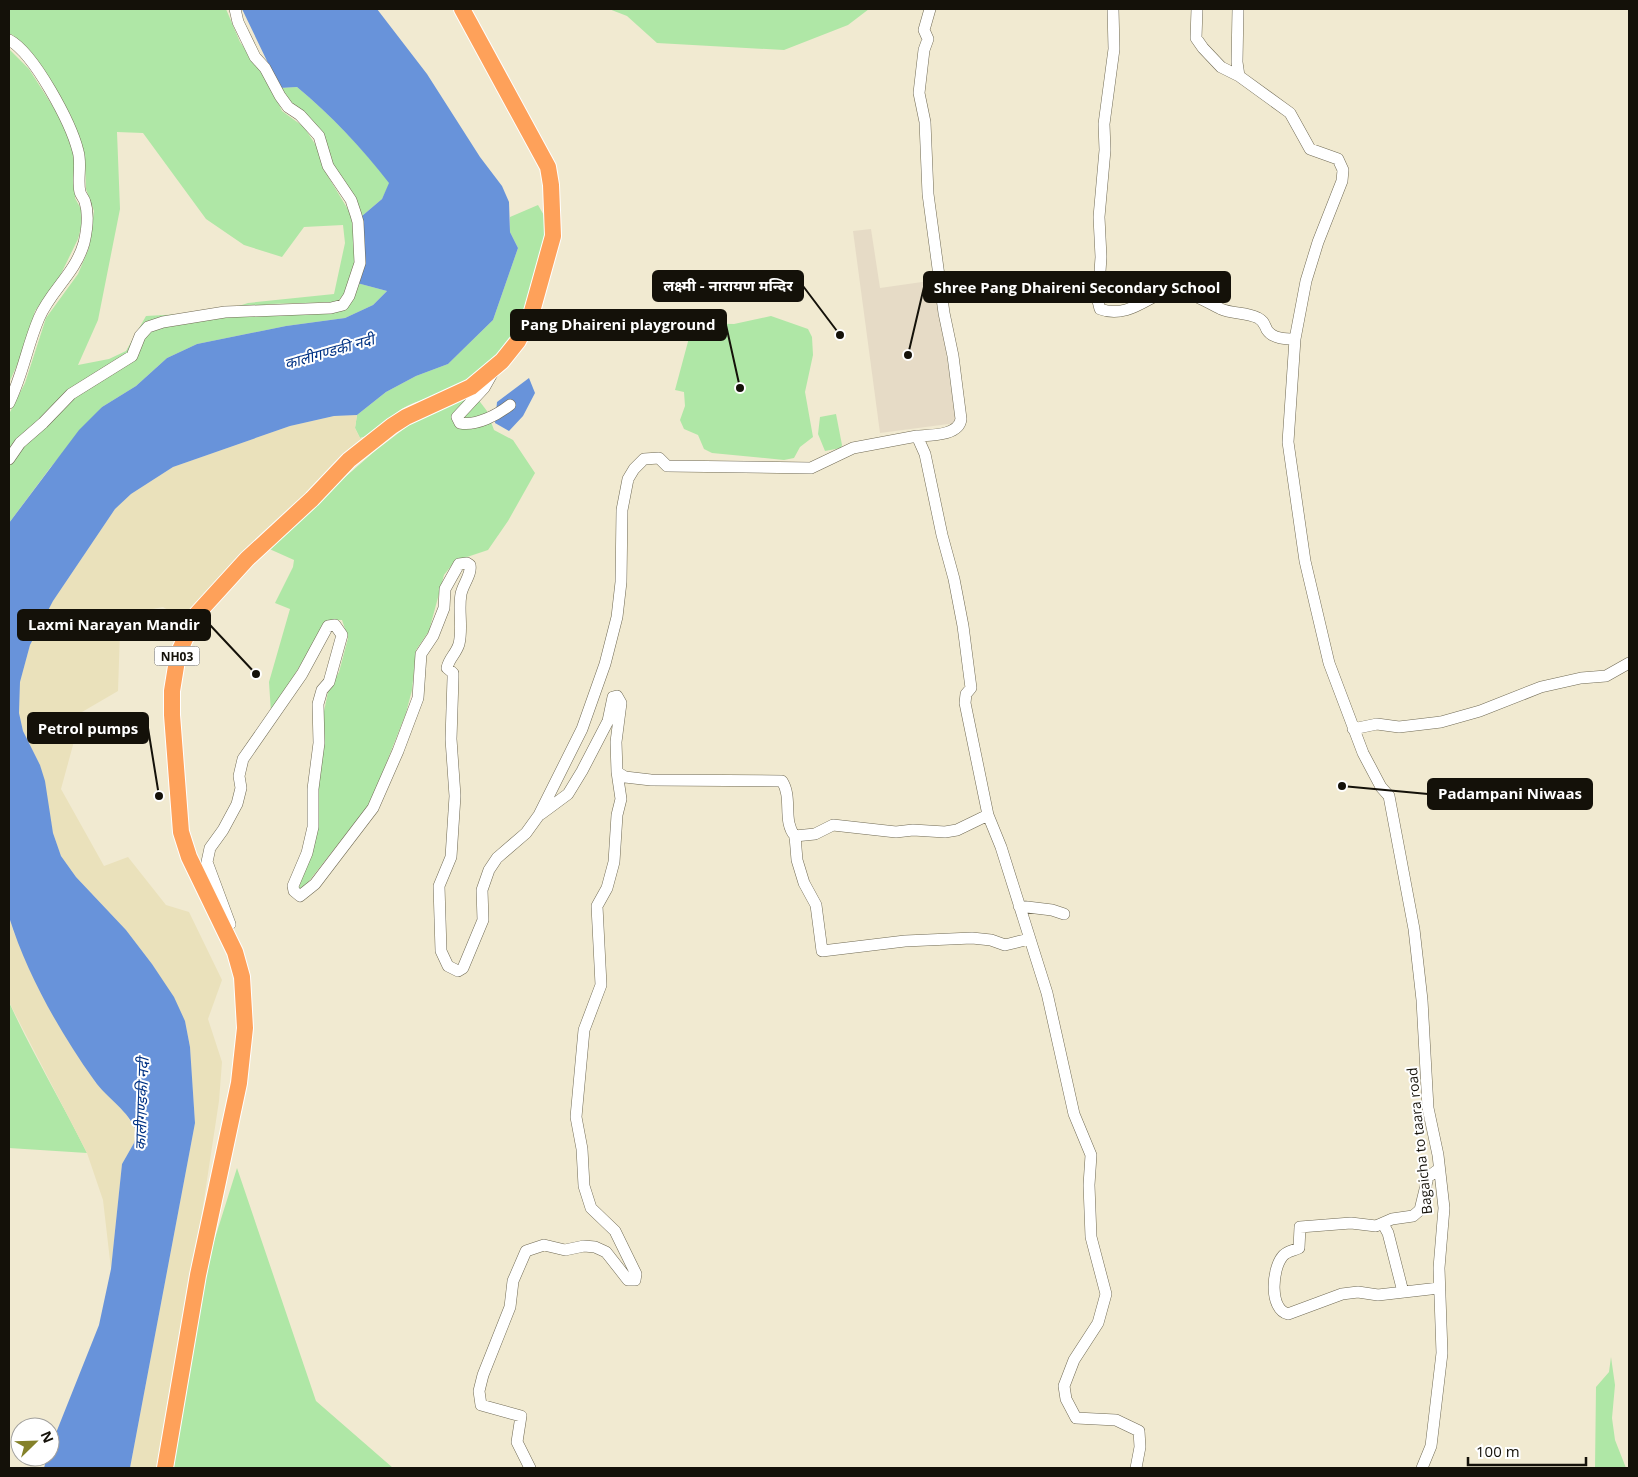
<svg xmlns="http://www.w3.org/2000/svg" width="1638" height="1477" viewBox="0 0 1638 1477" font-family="'Open Sans','Noto Sans Devanagari',sans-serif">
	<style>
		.education { fill: #e6dbc6 }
		.green { fill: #afe7a6; fill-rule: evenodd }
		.sand { fill: #eae1bb }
		.water { fill: #6893da }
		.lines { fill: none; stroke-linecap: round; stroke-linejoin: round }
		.minor-casing { stroke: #706a54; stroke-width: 12 }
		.highway-casing { stroke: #fff; stroke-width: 18 }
		.minor { stroke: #fff; stroke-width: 11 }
		.highway { stroke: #fea15a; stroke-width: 16 }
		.labels { text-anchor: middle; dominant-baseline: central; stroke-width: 4; stroke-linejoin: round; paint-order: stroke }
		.shield { fill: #fff; stroke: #5a5853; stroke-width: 1 }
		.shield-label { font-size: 12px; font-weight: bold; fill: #141109 }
		.street-label { font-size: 14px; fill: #141109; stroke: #fff }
		.water-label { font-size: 15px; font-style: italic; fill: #003284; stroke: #fff }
		.leader { fill: none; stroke: #141109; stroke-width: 2 }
		.callout-dot { fill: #141109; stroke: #fff; stroke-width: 2 }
		.callout { fill: #141109; stroke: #141109; stroke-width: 2 }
		.callout-label { font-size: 15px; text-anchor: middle; font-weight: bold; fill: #fff }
	</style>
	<rect width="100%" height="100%" fill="#f1ead1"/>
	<path class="education" d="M871,229L880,288L936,280L956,423L880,433L853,231Z"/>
	<path class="green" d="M9,9H226L240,42L267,79L282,111L304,127L319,150L323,168L352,216L355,264L346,292L337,302L270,304L146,326L129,355L67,391L9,451V414L25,383L46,318L78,274L89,248L94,211L86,189L85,160L72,120L55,87L13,35L9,34ZM117,132L143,133L206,219L244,245L282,257L304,227L343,225L345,243L334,294L248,303L220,312L146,316L126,351L109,359L78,365L98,320L120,209Z
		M609,9H869L848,25L784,50L657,43L627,16Z
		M9,49L29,69L66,127L74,156L77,178L75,198L81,209L82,224L78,239L59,278L35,311L25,347L9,383Z
		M297,87C331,115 362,148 390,183L382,199L362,216L329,157L288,103L280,88Z
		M538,205L549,224C535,278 524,341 477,376C460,388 427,397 407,406C390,414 380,434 360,438L355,428L357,415L386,392L416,376L448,364L493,320L518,248L510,232V217Z
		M357,283L387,291L373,305L345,318L286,326L197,344L167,358L136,386L102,407L50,468L9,523V465L29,440L70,399L119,370L145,333L162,325L235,315L342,308Z
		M771,316L808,329L812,337L813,355L805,392L813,437L800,447L794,458L784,460L712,453L704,449L698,435L684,429L680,420L685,406L684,392L675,390L693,323L734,324Z
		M474,394L487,411L494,430L513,440L535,473L508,521L488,550L455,561L444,575L429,631L416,650L412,690L406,713L371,802L302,890L299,888L318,800L323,716L328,692L339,672L348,638L342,620H328L271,713L269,682L290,609L275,603L293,567L294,560L265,547L375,451L409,425Z
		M836,414L842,445L841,448L825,451L818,434L820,417Z
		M9,1002C32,1053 62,1102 87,1153L9,1148Z
		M237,1168L316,1401L393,1468H173L210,1254Z
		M1611,1357L1615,1385L1612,1418L1615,1440L1626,1468H1595L1596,1387L1609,1372Z"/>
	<path class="sand" d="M357,415L355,428L360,438L370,436L317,481L189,623L163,607L137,612L120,631L118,691L82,712L61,789L104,866L128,857L166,905L189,912L222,980L208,1019L222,1062L219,1101L186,1318L157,1468H130L195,1123L190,1047L185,1021L152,964L126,930L76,877L61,856L53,833L40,765L23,731L19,713L20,682L30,645L53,601L115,509L131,494L173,467L290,426L334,416Z
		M9,917L14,933L95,1082L126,1114L137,1133L134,1143L122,1164L111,1269L103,1200L87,1153L9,1002Z"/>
	<path class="water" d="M242,9H377L427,74L480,157L502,186L509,202L510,232L518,248L493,320L448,364L416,376L386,392L357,415L334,416L290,426L173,467L131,494L115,509L53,601L30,645L20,682L19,713L23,731L40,765L45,781L53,833L61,856L76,877L126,930L152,964L174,997L185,1021L190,1047L195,1123L130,1468H44L47,1457H50V1448L99,1325L111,1269L122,1164L134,1143L137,1133C129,1110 107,1099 94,1080C59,1031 27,974 9,917V523L79,430L102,407L136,386L167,358L197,344L286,326L345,318L373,305L387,291L357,283L362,216L382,199L389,183C362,148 331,115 297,87L280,88Z
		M529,378L535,393L523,416L509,431L495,423L497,402Z"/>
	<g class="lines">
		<defs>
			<path id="minor" d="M1113,9L1114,49L1104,124L1105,150L1099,217L1101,257L1098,301L1100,309C1132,321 1156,287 1176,290C1191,292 1207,302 1221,309C1232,314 1247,312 1258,318C1264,321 1264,324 1267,330C1273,339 1286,339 1295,339
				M1197,9L1196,38L1203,48L1221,67L1239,76L1290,113L1310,149L1338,159L1343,170L1342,181L1318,242L1306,281L1295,339L1288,442L1305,561L1329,663L1363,753L1381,787L1389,796L1414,929L1422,1000L1428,1108L1438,1155L1444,1208L1439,1268L1442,1353L1431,1446L1422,1468
				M1238,9L1237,62L1239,76
				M9,40C34,53 71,123 78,151C82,164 77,179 80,192C81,196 84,198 85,202C89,214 87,230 84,243C75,274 51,290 39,318C27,346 23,374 9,403
				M493,372L484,388L457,417L460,423C477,426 497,415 510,405
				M917,436C930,435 959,436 961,419L953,356L944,313L928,194L925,122L919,93L924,50L928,39L924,30L930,9
				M9,459L20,443L43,423L71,394L132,356L140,336L148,327L163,322L225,312L331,308L343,305L349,296L360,263L358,222L356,215L351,200L328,166L319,136L300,115L288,107L280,96L265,68L255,57L238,22L235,9
				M1353,729L1377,724L1399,727L1441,722L1480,711L1541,687L1581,678L1606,676L1629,663
				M541,814L568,794L582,771L608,721L613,697L617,696L621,703L616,742L617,772
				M795,836L797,860L804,883L816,905L822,951L905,941L972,938L991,940L1005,945L1029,939
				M1019,906L1052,910L1064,914
				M224,927L230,924L207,862L210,848L223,830L237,804L241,788L239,776L243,759L302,674L328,626L335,625L342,635L329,682L322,690L318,704L319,743L313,789V827L307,853L293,886L294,891L300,896L315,884L373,808L398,751L418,698L421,654L433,636L444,608L445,589L459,564L467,563L470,565C472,574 463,584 461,594C458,611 463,627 459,644C456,654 449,658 447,668L453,673V678L451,739L455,796L451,857L439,886L441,951L448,966L458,971L463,968L483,920L482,890L489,870L497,858L526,833L539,815L582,729L605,664L617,617L621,582L622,510L628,479L634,469L644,459L659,458L667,466L811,468L853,448L917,436L925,454L942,535L954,579L963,626L971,688L966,694L965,703L988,815L1001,847L1047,993L1074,1114L1091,1155L1089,1185L1091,1237L1106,1294L1098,1323L1074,1360L1064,1386L1066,1399L1076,1418L1116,1420L1139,1431L1140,1447L1136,1468
				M1383,1224L1388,1233L1403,1292
				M1439,1288L1378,1295L1358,1292L1342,1294L1288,1314C1269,1309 1272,1270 1282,1257C1286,1251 1293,1251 1299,1248L1300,1227L1351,1223L1376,1226L1392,1219L1413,1216L1420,1210L1428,1177L1439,1169
				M530,1468L517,1442L521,1416L481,1405L479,1391L483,1375L510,1307L513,1281L526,1251L544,1245L565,1250L584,1246L595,1247L606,1252L628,1280H635L636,1274L615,1231L591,1208L584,1186L582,1149L576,1117L584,1030L601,985L597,906L607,888L614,862L617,815L621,799L617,772L625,777L651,780L782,781C793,798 782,821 795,836L815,834L833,825L896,832L913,830L945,832L957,830L988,815"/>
			<path id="highway" d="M165,1468L198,1275L239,1083L245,1028L242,977L235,952L189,857L181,832L172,715V691L178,654L196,615L247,559L312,499L349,460L392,426L406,417L471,387L502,361L518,341L531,315L553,236L551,185L548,167L462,9"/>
		</defs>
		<use href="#minor" class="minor-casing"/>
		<use href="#highway" class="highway-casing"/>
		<use href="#minor" class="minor"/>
		<use href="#highway" class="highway"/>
	</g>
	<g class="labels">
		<rect class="shield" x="154.5" y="646.5" width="45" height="19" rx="4"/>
		<g class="shield-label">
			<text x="177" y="656">NH03</text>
		</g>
		<g class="street-label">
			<text transform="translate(1419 1141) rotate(-96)">Bagaicha to taara road</text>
		</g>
		<g class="water-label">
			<text transform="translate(329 351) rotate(-16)">कालीगण्डकी नदी</text>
			<text transform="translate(141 1104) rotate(-88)">कालीगण्डकी नदी</text>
		</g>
	</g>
	<path class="leader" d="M840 335L803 286M908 355L924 287M740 388L726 325M256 674L210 625M159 796L148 728M1342 786L1428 794"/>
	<g class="callout-dot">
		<circle cx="840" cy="335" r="5"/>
		<circle cx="908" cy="355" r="5"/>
		<circle cx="740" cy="388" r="5"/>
		<circle cx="256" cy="674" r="5"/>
		<circle cx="159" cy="796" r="5"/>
		<circle cx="1342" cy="786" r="5"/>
	</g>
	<g class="callout">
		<rect x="653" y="271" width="150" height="30" rx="5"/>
		<rect x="924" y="272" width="306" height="30" rx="5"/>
		<rect x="511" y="310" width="215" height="30" rx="5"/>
		<rect x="18" y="610" width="192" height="30" rx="5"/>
		<rect x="28" y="713" width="120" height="30" rx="5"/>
		<rect x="1428" y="779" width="164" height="30" rx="5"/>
	</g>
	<g class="callout-label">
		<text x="728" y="291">लक्ष्मी - नारायण मन्दिर</text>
		<text x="1077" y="293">Shree Pang Dhaireni Secondary School</text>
		<text x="618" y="330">Pang Dhaireni playground</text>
		<text x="114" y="630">Laxmi Narayan Mandir</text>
		<text x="88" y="734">Petrol pumps</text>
		<text x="1510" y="799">Padampani Niwaas</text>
	</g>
	<rect width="1638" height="1477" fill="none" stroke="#141109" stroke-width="20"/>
	<g transform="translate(35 1442) rotate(67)"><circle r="24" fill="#ffffff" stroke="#a1a09d"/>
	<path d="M0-4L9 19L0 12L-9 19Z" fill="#848129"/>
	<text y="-8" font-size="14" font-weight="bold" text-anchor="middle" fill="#141109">N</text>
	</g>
	<path d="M1468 1457v8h118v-8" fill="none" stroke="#141109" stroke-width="2.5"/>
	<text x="1476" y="1457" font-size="15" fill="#141109" stroke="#ffffff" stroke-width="4" paint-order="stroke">100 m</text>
</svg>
